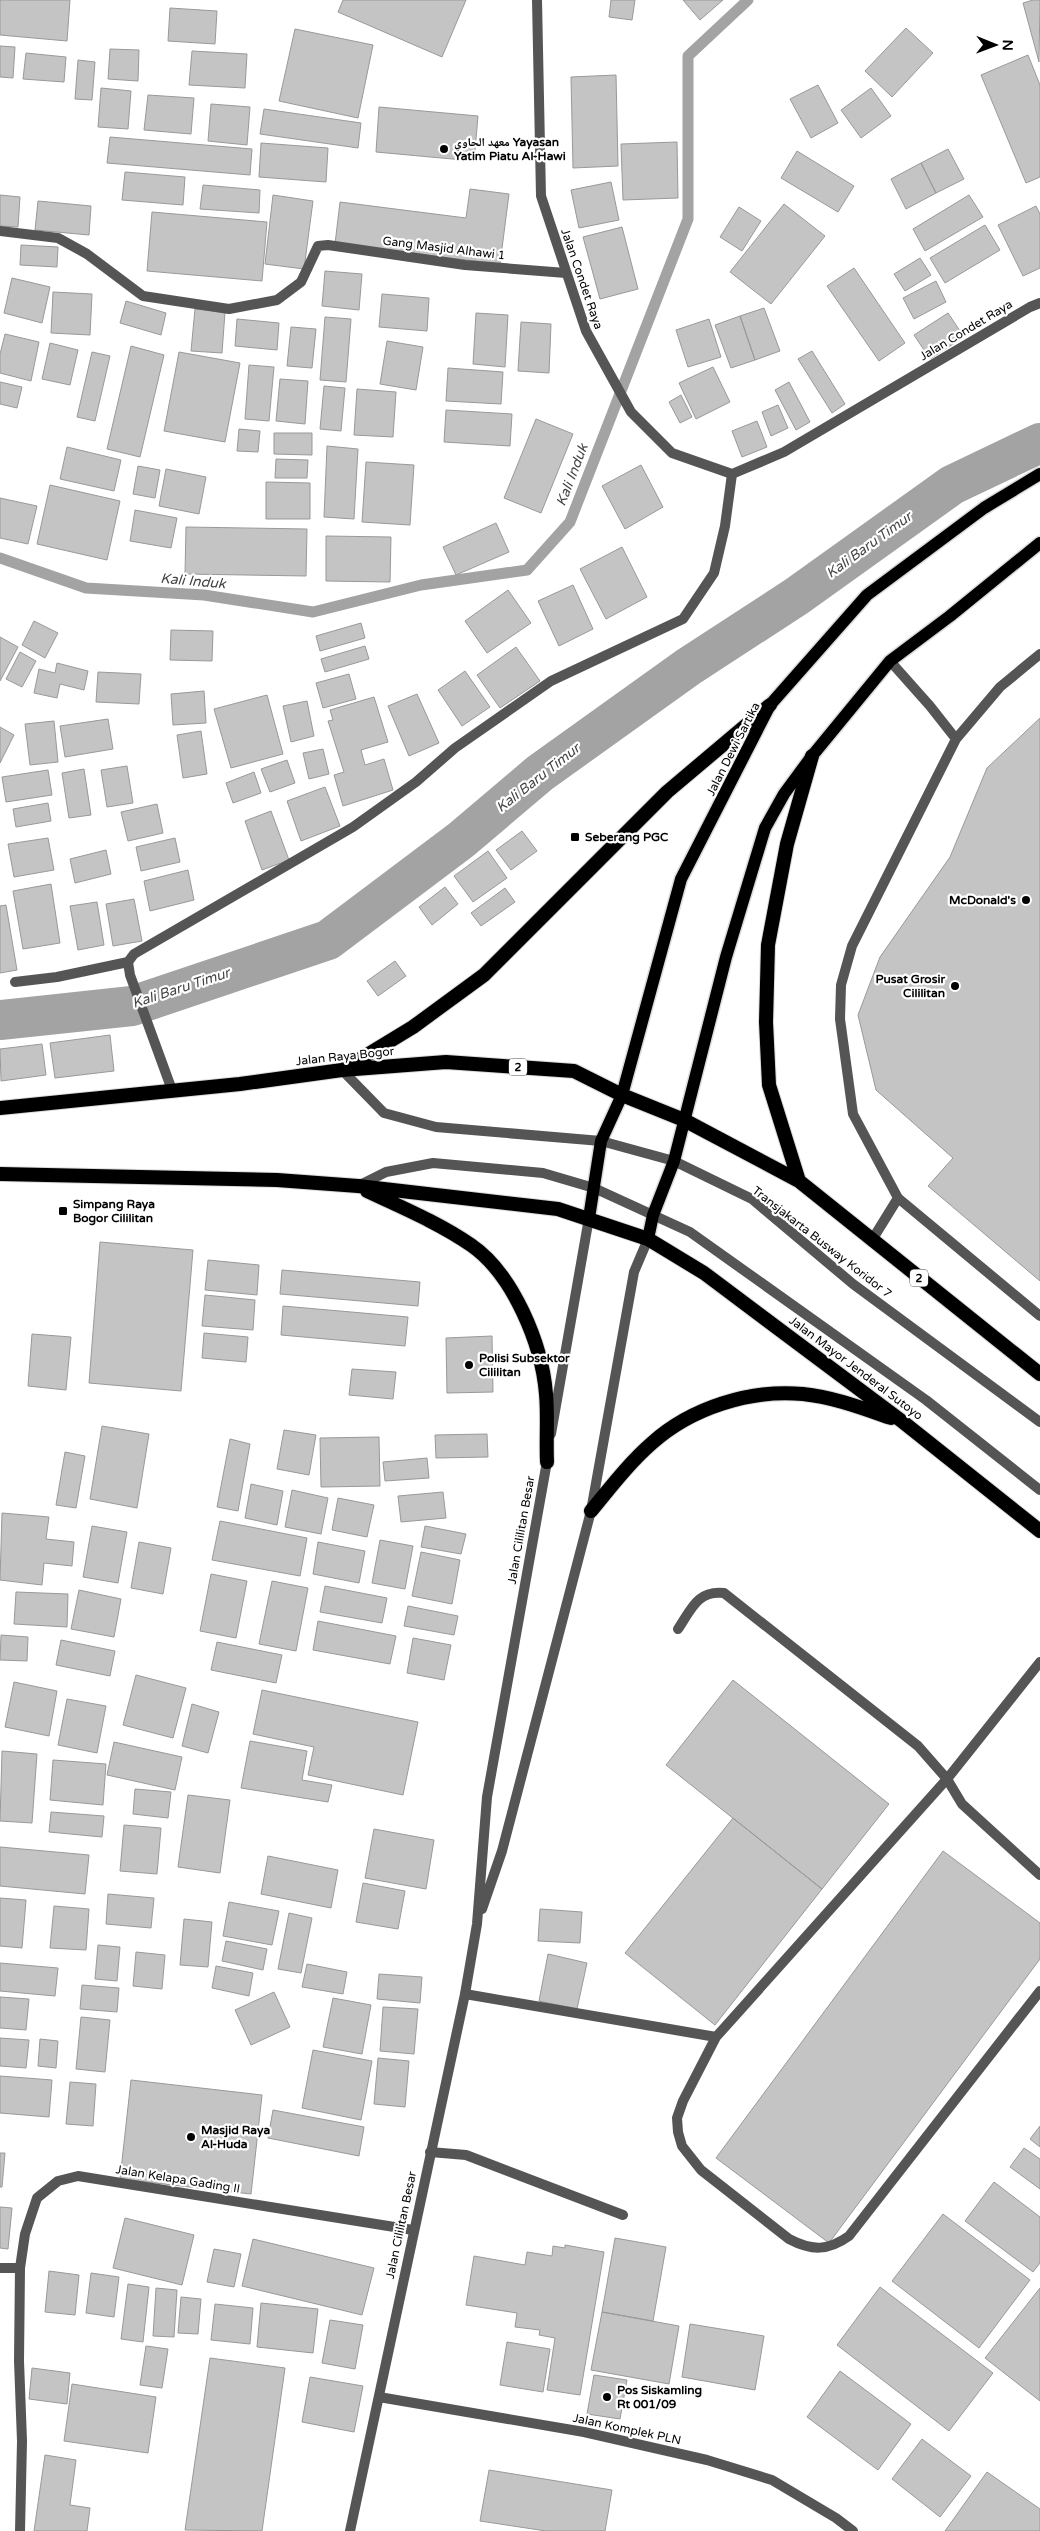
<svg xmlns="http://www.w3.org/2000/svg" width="1040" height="2531" viewBox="0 0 1040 2531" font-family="'Varela Round','Noto Naskh Arabic',sans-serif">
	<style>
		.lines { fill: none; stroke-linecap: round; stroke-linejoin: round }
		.stream { stroke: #a3a3a3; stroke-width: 11 }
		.canal { stroke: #a3a3a3; stroke-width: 40 }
		.building { fill: #c4c4c4; stroke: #999 }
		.primary-casing { stroke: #dbdbdb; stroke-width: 15 }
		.trunk-casing { stroke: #dbdbdb; stroke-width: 16 }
		.service { stroke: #555; stroke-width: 10 }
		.minor { stroke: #555; stroke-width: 10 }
		.tertiary { stroke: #555; stroke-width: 10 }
		.primary { stroke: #000; stroke-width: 12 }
		.trunk { stroke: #000; stroke-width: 14 }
		.poi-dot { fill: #000; stroke: #fff; stroke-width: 2 }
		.labels { text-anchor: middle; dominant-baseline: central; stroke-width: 4.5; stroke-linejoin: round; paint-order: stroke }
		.shield { fill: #fff; stroke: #4c4c4c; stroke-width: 1 }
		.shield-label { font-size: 11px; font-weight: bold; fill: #000 }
		.poi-label { font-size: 12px; font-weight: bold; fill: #000; stroke: #fff; text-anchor: start }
		.street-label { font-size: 12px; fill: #000; stroke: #fff }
		.water-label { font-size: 14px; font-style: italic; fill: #444; stroke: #fff }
	</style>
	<rect width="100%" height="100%" fill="#fff"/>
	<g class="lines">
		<path class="stream" d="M0,558L86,588L204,595L313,612L421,585L527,570L570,522L688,219V56L748,0"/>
		<path class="canal" d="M0,1020L132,1006L328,940L461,840L540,773L688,667L797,596L952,485L1040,443"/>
	</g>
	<path class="building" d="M0,0H70L67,41L0,35Z
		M343,0H466L442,57L338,12Z
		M611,0H635L632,20L609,17Z
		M683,0H723L700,20Z
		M1033,0H1040L1039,62L1023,3Z
		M170,8L217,11L215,44L168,41Z
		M906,28L933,53L892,97L865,71Z
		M295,29L373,45L358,118L279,101Z
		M0,46L15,47L13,78L0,77Z
		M110,49L139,50L138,81L108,79Z
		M192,51L247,54L245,88L189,85Z
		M26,53L66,57L64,82L23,79Z
		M1028,55L1040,85V177L1026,183L981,75Z
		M78,60L95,62L92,100L75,99Z
		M616,75L618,166L573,168L571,77Z
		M818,85L838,123L811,138L790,99Z
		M101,88L131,91L128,129L98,127Z
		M871,88L891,116L861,138L841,110Z
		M148,95L194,98L191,134L144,130Z
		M211,104L250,107L247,145L208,141Z
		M379,107L478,116L474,161L376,152Z
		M264,109L361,123L358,148L260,134Z
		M110,137L252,149L250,175L107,163Z
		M677,142L678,198L623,200L621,144Z
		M261,143L328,148L326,182L259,177Z
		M948,149L964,179L936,193L921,163Z
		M797,151L854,186L838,212L781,178Z
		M921,163L936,193L906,209L891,179Z
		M125,172L185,177L183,205L122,200Z
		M611,182L619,220L579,228L571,190Z
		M203,185L260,190L259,213L200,209Z
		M470,189L509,194L500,264L335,244L340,202L466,218Z
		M0,195L20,197L18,227L0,226Z
		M273,195L313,201L304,269L265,264Z
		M969,195L983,217L925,251L913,229Z
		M38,201L91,206L89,235L35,230Z
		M784,204L825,236L771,304L730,272Z
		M1036,206L1040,214V268L1023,276L998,225Z
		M739,207L761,221L742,251L720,237Z
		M152,212L267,222L262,281L147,271Z
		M985,225L1000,250L945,283L930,258Z
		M622,227L638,289L600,299L583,237Z
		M21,245L58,247L57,267L20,265Z
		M920,258L931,275L905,291L894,274Z
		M854,268L905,343L879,361L827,286Z
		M325,271L362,274L359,310L322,306Z
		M12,278L50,287L42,323L4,313Z
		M936,281L946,302L914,319L903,298Z
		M53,292L92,294L90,335L51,333Z
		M382,294L429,298L427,331L379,327Z
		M126,301L166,313L161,335L120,323Z
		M764,308L780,351L755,360L740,316Z
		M195,309L225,312L222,353L191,351Z
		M476,313L508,315L505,367L473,364Z
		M948,313L964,337L930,359L914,335Z
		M740,316L755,360L731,368L715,325Z
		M325,317L351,319L346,382L320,380Z
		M237,319L279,323L277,350L235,346Z
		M709,319L721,357L688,367L676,330Z
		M521,322L551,324L549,373L518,371Z
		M291,327L316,329L312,368L287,366Z
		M5,334L39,342L31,381L0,373V354Z
		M387,341L423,347L416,390L380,384Z
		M50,343L78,350L70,385L42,379Z
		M131,346L164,355L140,457L107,449Z
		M812,351L845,404L832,413L798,359Z
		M92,352L110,356L95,421L77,417Z
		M179,352L240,363L225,442L164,431Z
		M249,365L274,367L269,421L245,419Z
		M713,367L730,402L696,419L679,383Z
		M448,368L503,372L501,404L446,401Z
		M280,379L308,381L305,424L276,421Z
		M0,382L22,387L17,408L0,404Z
		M789,382L810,422L796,430L775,390Z
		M324,386L345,388L341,431L320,429Z
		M357,389L396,392L393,437L354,435Z
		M681,395L692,417L680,423L669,402Z
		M778,405L788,428L771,436L762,412Z
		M446,410L512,414L510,446L444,442Z
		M536,419L573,434L541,513L504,498Z
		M757,421L767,447L742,457L732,431Z
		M239,429L260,431L258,452L237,451Z
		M274,433H312V455L274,454Z
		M327,446L358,449L354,519L324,517Z
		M67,447L121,460L114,491L60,479Z
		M276,459L308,460L307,478H275Z
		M366,462L414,465L410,525L362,522Z
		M641,465L663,507L625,529L602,486Z
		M138,466L160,470L155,498L133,494Z
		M166,469L206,477L199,514L159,506Z
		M266,482L310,483V519H266Z
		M50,485L120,501L107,560L37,544Z
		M0,498L37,506L28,544L0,538Z
		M135,510L177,518L171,548L130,541Z
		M496,523L509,552L456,575L443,547Z
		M186,527L307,529L306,576L185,574Z
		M326,536L391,537L390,582L326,581Z
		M622,547L647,597L606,619L580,569Z
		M573,585L593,629L559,646L538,601Z
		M508,590L531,623L487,653L465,621Z
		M34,621L58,633L45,658L22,645Z
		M361,623L365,638L320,651L316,636Z
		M171,630L213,631L212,661L170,660Z
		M0,637L18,647L0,681Z
		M365,646L369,659L325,672L321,659Z
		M516,647L540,681L500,708L477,675Z
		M20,652L36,661L22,687L6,679Z
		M57,663L88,671L84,690L60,684L57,698L34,693L39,669L55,673Z
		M465,671L490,707L462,726L438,690Z
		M98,672L141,674L139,704L96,702Z
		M349,674L356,699L323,708L316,683Z
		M204,691L206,723L173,725L171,694Z
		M417,694L439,743L409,756L388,706Z
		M267,695L283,754L231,768L214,709Z
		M374,697L388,742L361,750L365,765L384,759L393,790L343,806L334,775L344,772L328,721L333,720L330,710Z
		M307,701L314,736L291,742L283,706Z
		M1040,718V1281L928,1186L953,1158L876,1090L858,1015L880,957L950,857L987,768Z
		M108,719L113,749L65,757L60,726Z
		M54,721L58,762L30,765L25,724Z
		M0,727L14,735L0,763Z
		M201,731L207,774L183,778L177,735Z
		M323,749L329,774L309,779L303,753Z
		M287,760L295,783L270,792L261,769Z
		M127,766L133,803L107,807L101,770Z
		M84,769L91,815L69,818L62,773Z
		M48,770L52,795L6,802L2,777Z
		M254,772L261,793L233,803L226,783Z
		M325,787L340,826L301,841L287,801Z
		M48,803L51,821L16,827L13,809Z
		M157,804L163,833L128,841L121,812Z
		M271,811L289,860L262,870L245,821Z
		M522,831L537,851L511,870L496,850Z
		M48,838L54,870L14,877L8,844Z
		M175,838L180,862L141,871L136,847Z
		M106,850L111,874L75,883L70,859Z
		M488,851L507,878L473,902L454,876Z
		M188,870L194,900L150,911L144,881Z
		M51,884L60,943L23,949L13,891Z
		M445,887L458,904L432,925L419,907Z
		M505,888L515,902L481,926L471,913Z
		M134,899L142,941L113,946L106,904Z
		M97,902L104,945L78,950L70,906Z
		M6,905L17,970L0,973V906Z
		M395,961L406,976L378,996L367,981Z
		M110,1035L114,1071L55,1078L50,1043Z
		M42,1044L46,1075L1,1081L0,1049Z
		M100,1242L193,1250L181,1391L89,1383Z
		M208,1260L259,1265L257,1295L205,1290Z
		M282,1270L420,1282L418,1306L280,1294Z
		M205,1295L255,1300L253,1330L202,1326Z
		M283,1306L408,1317L405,1346L281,1335Z
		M204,1333L248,1337L246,1362L202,1358Z
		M32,1334L71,1337L66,1390L28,1386Z
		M492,1336L493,1392L447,1393L446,1338Z
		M352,1369L396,1372L393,1399L349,1395Z
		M102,1426L149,1434L137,1508L90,1499Z
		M284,1430L316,1435L309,1475L277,1469Z
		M487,1434L488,1457L436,1458L435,1435Z
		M379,1437L380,1486L321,1487L320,1438Z
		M230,1439L250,1444L238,1511L217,1507Z
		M65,1452L85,1456L76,1508L56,1505Z
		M427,1458L429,1478L385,1481L383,1462Z
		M251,1484L283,1491L277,1525L245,1518Z
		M292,1490L328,1498L321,1534L285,1527Z
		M443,1492L446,1518L401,1522L398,1496Z
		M338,1498L374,1505L367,1537L332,1530Z
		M2,1513L49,1517L46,1539L74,1542L72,1566L44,1563L42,1585L0,1580Z
		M220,1521L307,1538L300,1576L212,1560Z
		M92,1526L127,1532L118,1583L83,1577Z
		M425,1526L466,1534L461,1554L421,1547Z
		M380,1540L413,1546L405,1589L372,1583Z
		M139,1542L171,1548L163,1594L131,1588Z
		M318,1542L365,1551L359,1583L313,1574Z
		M421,1552L460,1560L452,1604L412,1596Z
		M211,1574L247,1581L236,1638L200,1631Z
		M272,1581L308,1588L296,1651L259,1644Z
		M325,1586L387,1598L382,1623L320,1612Z
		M79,1590L121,1599L114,1637L71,1629Z
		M16,1592L68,1594L67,1627L14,1624Z
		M408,1606L458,1616L454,1635L404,1626Z
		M318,1621L396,1636L390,1664L313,1650Z
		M1,1635L28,1637L27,1661L0,1660Z
		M413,1638L451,1645L444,1680L407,1673Z
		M61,1640L115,1651L110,1676L56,1665Z
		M217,1642L282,1655L276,1683L211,1670Z
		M136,1675L186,1688L173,1738L123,1725Z
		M733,1680L889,1804L822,1889L666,1765Z
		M14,1682L57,1691L49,1736L5,1727Z
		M262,1690L418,1722L403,1795L308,1775L314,1747L253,1734Z
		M67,1699L106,1706L97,1753L58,1745Z
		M192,1704L219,1712L208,1753L182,1746Z
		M250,1741L307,1751L302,1780L332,1785L328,1802L241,1788Z
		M114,1742L182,1757L175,1790L107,1775Z
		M2,1751L37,1754L32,1823L0,1821Z
		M53,1760L106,1764L103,1805L50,1800Z
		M135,1789L171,1792L168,1818L133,1814Z
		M188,1795L230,1800L220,1873L178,1867Z
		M51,1812L104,1816L102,1837L49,1832Z
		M733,1818L822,1889L715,2025L625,1953Z
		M124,1825L161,1828L157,1874L120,1871Z
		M374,1829L434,1840L426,1889L365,1878Z
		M0,1847L89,1855L85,1894L0,1886Z
		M943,1851L1040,1923V1959L829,2243L716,2158Z
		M268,1856L338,1870L331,1908L261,1894Z
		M363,1883L405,1891L398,1929L356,1922Z
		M108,1894L154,1898L151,1928L106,1924Z
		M0,1898L26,1900L22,1948L0,1946Z
		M229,1902L279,1911L272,1945L223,1936Z
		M54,1906L89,1909L86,1950L50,1948Z
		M540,1909L582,1912L580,1943L538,1941Z
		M289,1913L312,1918L301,1973L278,1969Z
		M184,1919L212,1922L208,1967L180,1965Z
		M226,1941L267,1949L263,1970L222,1961Z
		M98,1945L120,1947L117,1981L95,1979Z
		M136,1952L165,1955L162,1989L133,1986Z
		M548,1954L587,1963L577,2009L539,2001Z
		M0,1963L58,1968L55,1996L0,1991Z
		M307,1964L347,1972L343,1994L302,1987Z
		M216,1966L253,1973L249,1996L212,1988Z
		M379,1974L422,1977L420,2003L377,1999Z
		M82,1985L119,1988L117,2012L80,2009Z
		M274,1992L290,2027L251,2045L235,2010Z
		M0,1997L29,1999L26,2030L0,2028Z
		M333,1998L371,2005L362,2054L323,2047Z
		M383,2007L418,2009L414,2054L380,2051Z
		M81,2017L110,2020L105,2072L76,2069Z
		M0,2038L29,2040L26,2068L0,2066Z
		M40,2039L58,2041L56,2068L38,2066Z
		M313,2050L372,2061L361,2120L302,2108Z
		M378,2058L409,2061L405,2107L374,2104Z
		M0,2076L52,2080L49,2117L0,2113Z
		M131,2080L262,2095L251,2194L120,2179Z
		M70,2082L96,2084L93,2126L66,2124Z
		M273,2110L364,2127L359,2156L268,2138Z
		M1040,2126V2147L1030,2139Z
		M1024,2148L1040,2159V2189L1010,2167Z
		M0,2153H5L2,2187H0Z
		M994,2182L1040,2217V2263L1033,2272L965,2221Z
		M0,2207L12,2208L8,2249L0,2248Z
		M943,2214L1030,2280L979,2348L892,2281Z
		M125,2218L194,2235L182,2285L113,2268Z
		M615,2238L666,2247L653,2321L602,2312Z
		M253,2239L374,2268L362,2315L242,2286Z
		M565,2245L604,2252L580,2395L547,2390L555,2338L539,2335L540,2330L515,2327L517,2313L466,2305L474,2256L525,2265L527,2252L552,2256L553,2246L565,2248Z
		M214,2249L241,2254L234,2287L207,2282Z
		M49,2271L79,2275L75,2315L45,2312Z
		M91,2273L119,2277L114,2317L86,2313Z
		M128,2284L149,2287L143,2342L121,2339Z
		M880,2287L993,2373L949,2431L837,2345Z
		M156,2288L177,2290L174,2337L153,2336Z
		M1040,2288V2401L985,2358Z
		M181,2297L201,2299L198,2334L178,2333Z
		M261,2303L318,2309L313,2353L257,2347Z
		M215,2304L253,2308L250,2344L211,2340Z
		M602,2312L679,2326L669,2384L591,2370Z
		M330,2320L363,2325L355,2369L322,2363Z
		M690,2324L764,2336L755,2390L682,2377Z
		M507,2342L550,2349L543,2392L500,2385Z
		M146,2346L168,2349L162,2388L140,2385Z
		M210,2358L285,2368L262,2531L185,2530Z
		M32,2368L70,2373L67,2404L29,2399Z
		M840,2371L911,2424L878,2470L807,2417Z
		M594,2375L627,2380L620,2419L587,2414Z
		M310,2377L363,2386L354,2432L302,2422Z
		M72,2384L156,2397L148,2453L64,2441Z
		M922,2439L971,2476L940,2517L892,2479Z
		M45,2455L76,2460L70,2505L90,2508L87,2531H34Z
		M489,2470L612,2490L605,2531H546L480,2521Z
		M987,2472L1040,2509V2531H945Z"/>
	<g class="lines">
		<defs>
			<path id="primary" d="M589,1218L601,1141L622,1095L681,879L770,705L867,595L984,508L1040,474
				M648,1239L653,1215L674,1161L726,957L765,828L784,794L812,756L890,661L950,616L1040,543"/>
			<path id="trunk" d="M344,1069L413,1027L484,975L667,792L770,705
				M0,1108L240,1084L342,1070L446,1062L574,1071L622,1095L684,1120L799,1181L1040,1374
				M0,1174L277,1180L358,1186L558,1209L648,1239L704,1273L903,1422L1040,1531
				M799,1181L769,1085L766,1022L768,945L787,844L812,756
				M367,1191C403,1208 439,1223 471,1245C513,1274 542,1344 546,1394C548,1416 546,1439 547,1462
				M591,1511C610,1488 629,1463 652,1443C691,1408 750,1389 803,1394C833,1397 862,1408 891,1418"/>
		</defs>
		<use href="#primary" class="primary-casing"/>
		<use href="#trunk" class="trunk-casing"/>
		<path class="service" d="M1040,654L1000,687L956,739L852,946L841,985L840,1019L853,1114L898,1198L1040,1316
			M890,661L930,706L956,739
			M342,1070L384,1113L436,1127L601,1141L674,1161L752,1199L853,1284L1040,1422
			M358,1186L386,1172L433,1163L543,1173L594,1188L690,1232L926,1400L1040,1490
			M872,1240L898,1198
			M678,1629C691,1610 697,1590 724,1593L918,1746L947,1779L962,1804L1040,1875
			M1040,1662L947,1779L716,2037L683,2101L677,2118L678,2132L682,2146L701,2170L789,2239C812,2251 828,2251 849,2236L1040,1991
			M465,1994L716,2037
			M430,2152L466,2155L623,2215"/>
		<path class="minor" d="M0,231L58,238L87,254L143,296L229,309L277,300L301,282L318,246L328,245L465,265L566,273
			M128,962L130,975L172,1090
			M15,982L57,977L128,962L134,954L353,827L416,782L455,748L551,681L683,619L714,573L725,526L732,474
			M0,2268H20
			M379,2397L584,2432L707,2460L772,2480L836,2518L853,2531
			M20,2531L22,2441L19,2361L20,2268L25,2234L37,2198L58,2181L78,2176L413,2230"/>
		<path class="tertiary" d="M537,0L541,196L586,331L631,412L672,453L732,474L784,452L1030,307L1040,303
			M551,1434L589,1218
			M482,1909L502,1851L591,1511L634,1272L648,1239
			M350,2531L465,1994L477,1924L487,1797L548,1456"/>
		<use href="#primary" class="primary"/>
		<use href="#trunk" class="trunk"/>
	</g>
	<g class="poi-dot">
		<circle cx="444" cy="149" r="5"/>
		<rect x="570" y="832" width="10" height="10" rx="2.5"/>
		<circle cx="1026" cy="900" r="5"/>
		<circle cx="955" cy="986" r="5"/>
		<rect x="58" y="1206" width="10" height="10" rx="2.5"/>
		<circle cx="469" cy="1365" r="5"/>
		<circle cx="191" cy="2137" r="5"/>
		<circle cx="607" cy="2397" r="5"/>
	</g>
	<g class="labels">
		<g class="shield">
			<rect x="509" y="1058.5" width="18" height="17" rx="4"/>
			<rect x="910" y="1269.5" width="18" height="17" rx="4"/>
		</g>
		<g class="shield-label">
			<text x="518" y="1067">2</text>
			<text x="919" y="1278">2</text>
		</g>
		<g class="poi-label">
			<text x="454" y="142">معهد الحاوي Yayasan<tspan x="454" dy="14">Yatim Piatu Al-Hawi</tspan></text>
			<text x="585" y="837">Seberang PGC</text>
			<text x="1016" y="900" text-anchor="end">McDonald's</text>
			<text x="945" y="979" text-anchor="end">Pusat Grosir<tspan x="945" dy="14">Cililitan</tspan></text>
			<text x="73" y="1204">Simpang Raya<tspan x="73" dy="14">Bogor Cililitan</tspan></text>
			<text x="479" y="1358">Polisi Subsektor<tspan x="479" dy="14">Cililitan</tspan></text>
			<text x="201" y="2130">Masjid Raya<tspan x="201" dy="14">Al-Huda</tspan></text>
			<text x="617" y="2390">Pos Siskamling<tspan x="617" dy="14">Rt 001/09</tspan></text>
		</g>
		<g class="street-label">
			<text transform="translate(444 248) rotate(7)">Gang Masjid Alhawi 1</text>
			<text transform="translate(582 279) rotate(71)">Jalan Condet Raya</text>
			<text transform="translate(966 330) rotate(-31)">Jalan Condet Raya</text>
			<text transform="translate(733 749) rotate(-63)">Jalan Dewi Sartika</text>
			<text transform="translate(345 1056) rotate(-6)">Jalan Raya Bogor</text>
			<text transform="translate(822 1242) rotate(38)">Transjakarta Busway Koridor 7</text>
			<text transform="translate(856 1368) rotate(37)">Jalan Mayor Jenderal Sutoyo</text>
			<text transform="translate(521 1530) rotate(-80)">Jalan Cililitan Besar</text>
			<text transform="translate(178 2179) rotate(9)">Jalan Kelapa Gading II</text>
			<text transform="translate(401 2225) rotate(-78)">Jalan Cililitan Besar</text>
			<text transform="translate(627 2429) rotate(12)">Jalan Komplek PLN</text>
		</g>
		<g class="water-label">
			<text transform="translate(572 475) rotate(-69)">Kali Induk</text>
			<text transform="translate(869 545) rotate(-36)">Kali Baru Timur</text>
			<text transform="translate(193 581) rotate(5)">Kali Induk</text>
			<text transform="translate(538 778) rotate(-38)">Kali Baru Timur</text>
			<text transform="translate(181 988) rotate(-18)">Kali Baru Timur</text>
		</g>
	</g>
	<g transform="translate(995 45) rotate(91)" stroke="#ffffff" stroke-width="4" paint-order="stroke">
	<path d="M0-4L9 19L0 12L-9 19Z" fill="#000000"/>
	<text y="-8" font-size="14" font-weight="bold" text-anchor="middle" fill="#000000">N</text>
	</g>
</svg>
